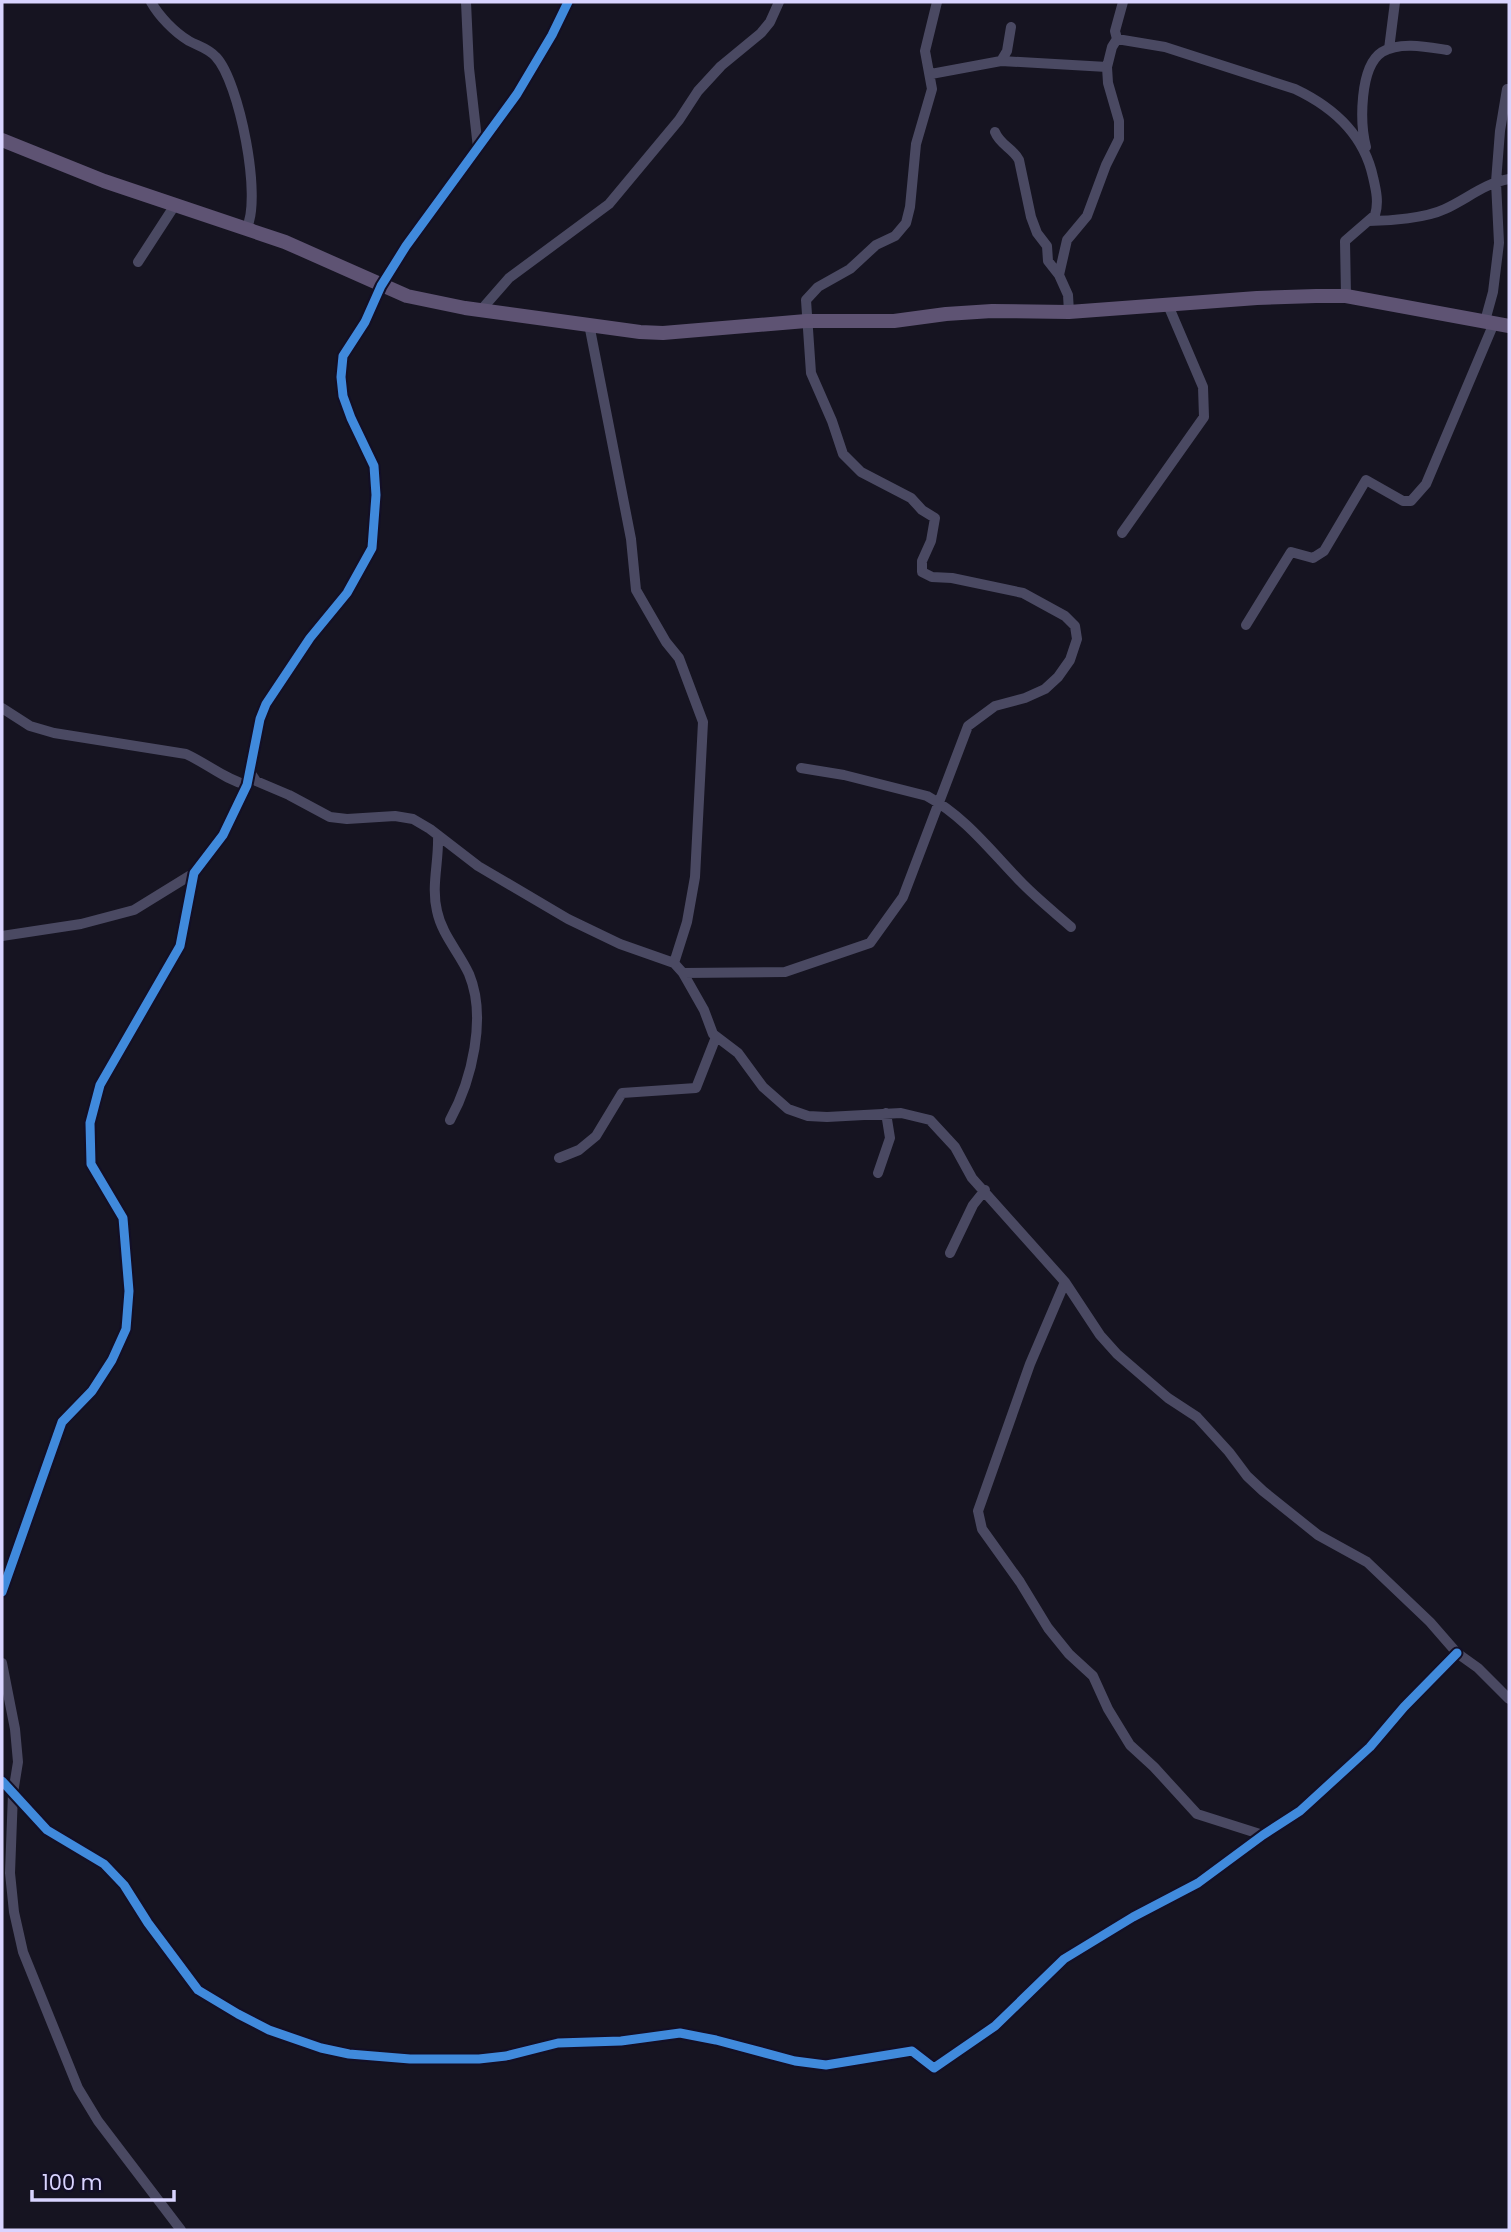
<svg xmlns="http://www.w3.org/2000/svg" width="1511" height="2232" viewBox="0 0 1511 2232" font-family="Poppins,sans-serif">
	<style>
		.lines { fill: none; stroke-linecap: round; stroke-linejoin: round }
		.minor { stroke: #4a4962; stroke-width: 10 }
		.major { stroke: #5e5373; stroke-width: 14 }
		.cycleway-casing { stroke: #130f26; stroke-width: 13 }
		.cycleway { stroke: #408adc; stroke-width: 9 }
	</style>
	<rect width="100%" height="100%" fill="#161421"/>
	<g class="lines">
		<path class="minor" d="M151,2C159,16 174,32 189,41C198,46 208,48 216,57C239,81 263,200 246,229
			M466,2L469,68L478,148
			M1117,39L1165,47L1295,89C1333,107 1364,135 1373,177C1376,190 1379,202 1375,215L1345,241L1346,296
			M1389,49L1395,2
			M1001,61L1107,67
			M931,74L1001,61L1007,51L1011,27
			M995,132C1000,145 1013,148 1019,160L1031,217L1037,233L1047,246L1048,261L1059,275L1068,295L1069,312
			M1366,147C1360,124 1359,67 1382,52C1400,41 1428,47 1447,50
			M1369,221C1390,221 1426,218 1445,209C1467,199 1485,183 1509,179
			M138,262L175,205
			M1059,275L1067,240L1087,216L1106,165L1119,139V121L1108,83L1107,67L1112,47L1117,39L1115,31L1123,2
			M481,310L509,278L609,204L679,120L698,91L721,66L761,33L770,22L779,2
			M1485,321L1493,292L1499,243L1496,182L1500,131L1507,89
			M589,324L631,539L636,590L666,642L679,658L703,722L695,877L687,922L674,963
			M1122,533L1204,417L1203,387L1168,305
			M1246,625L1291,552L1313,558L1324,551L1366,480L1403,501H1411L1426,484L1494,323
			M2,708L30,726L54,733L186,754C208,764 224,779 247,785
			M801,768L844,775L927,796C964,816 990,850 1019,880C1035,897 1054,912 1071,927
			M250,772L256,781L289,795L330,817L347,819L395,816L413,819L430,829L478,866L568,919L620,944L674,963L683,973L704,1010L713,1034L738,1053L763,1087L788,1109L808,1116L827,1117L901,1113L930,1120L955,1147L972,1178L1065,1282L1100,1335L1117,1354L1168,1398L1197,1417L1229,1452L1247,1476L1263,1491L1318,1535L1367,1562L1430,1622L1457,1653L1478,1668L1509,1699
			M438,836C439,862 431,886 437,911C442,935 459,952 469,974C487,1017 472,1080 450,1120
			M2,936L81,924L134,910L194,873
			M683,973L785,972L870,943L903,897L968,726L995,706L1025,698L1045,689L1058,677L1070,660L1077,639L1075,626L1065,616L1023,593L952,578L932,577L922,572V561L931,541L935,518L922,510L911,498L861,472L843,454L832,421L811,373L806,300L818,287L850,269L876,245L895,236L906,223L910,207L916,144L932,89L925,51L937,2
			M559,1158L579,1150L596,1136L622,1093L696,1088L716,1037
			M878,1173L890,1138L886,1113
			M950,1253L973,1205L985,1190
			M1065,1282L1030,1364L978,1511L982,1529L1020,1582L1048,1628L1069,1654L1093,1676L1108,1709L1130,1745L1154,1767L1197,1814L1263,1835
			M2,1592L62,1422L92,1391L112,1360L126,1329L129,1291L123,1218L91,1164L90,1123L100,1085L180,946L194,873L223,835L247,785L260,719L266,704L310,638L347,593L372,548L376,495L374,466L351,418L343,396L341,377L343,356L365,322L381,286L406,246L517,94L552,35L568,2
			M2,1663L15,1729L18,1762L13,1793L10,1873L14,1912L23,1952L78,2088L98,2121L181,2230
			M2,1781L47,1830L104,1864L124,1885L148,1923L198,1990L238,2014L269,2030L321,2048L349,2054L410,2059H479L506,2056L558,2043L621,2041L680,2033L716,2040L795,2061L826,2065L912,2051L934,2068L995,2026L1064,1959L1133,1917L1198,1883L1263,1835L1300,1811L1370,1747L1404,1707L1457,1653"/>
		<path class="major" d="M2,140L104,181L285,242L407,296L465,308L640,332L663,333L806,321H894L946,314L992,311L1069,312L1257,298L1316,296H1346L1509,326"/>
		<defs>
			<path id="cycleway" d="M2,1592L62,1422L92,1391L112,1360L126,1329L129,1291L123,1218L91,1164L90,1123L100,1085L180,946L194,873L223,835L247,785L260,719L266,704L310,638L347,593L372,548L376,495L374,466L351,418L343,396L341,377L343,356L365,322L381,286L406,246L517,94L552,35L568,2
				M2,1781L47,1830L104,1864L124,1885L148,1923L198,1990L238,2014L269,2030L321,2048L349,2054L410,2059H479L506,2056L558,2043L621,2041L680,2033L716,2040L795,2061L826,2065L912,2051L934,2068L995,2026L1064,1959L1133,1917L1198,1883L1263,1835L1300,1811L1370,1747L1404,1707L1457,1653"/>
		</defs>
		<use href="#cycleway" class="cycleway-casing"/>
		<use href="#cycleway" class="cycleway"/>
	</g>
	<rect width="1511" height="2232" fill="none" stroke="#d9d4ff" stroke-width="7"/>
	<path d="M32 2190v10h142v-10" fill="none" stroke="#d9d4ff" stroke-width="3.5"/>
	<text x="42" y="2190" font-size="21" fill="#d9d4ff" stroke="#130f26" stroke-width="5" paint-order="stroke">100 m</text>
</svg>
